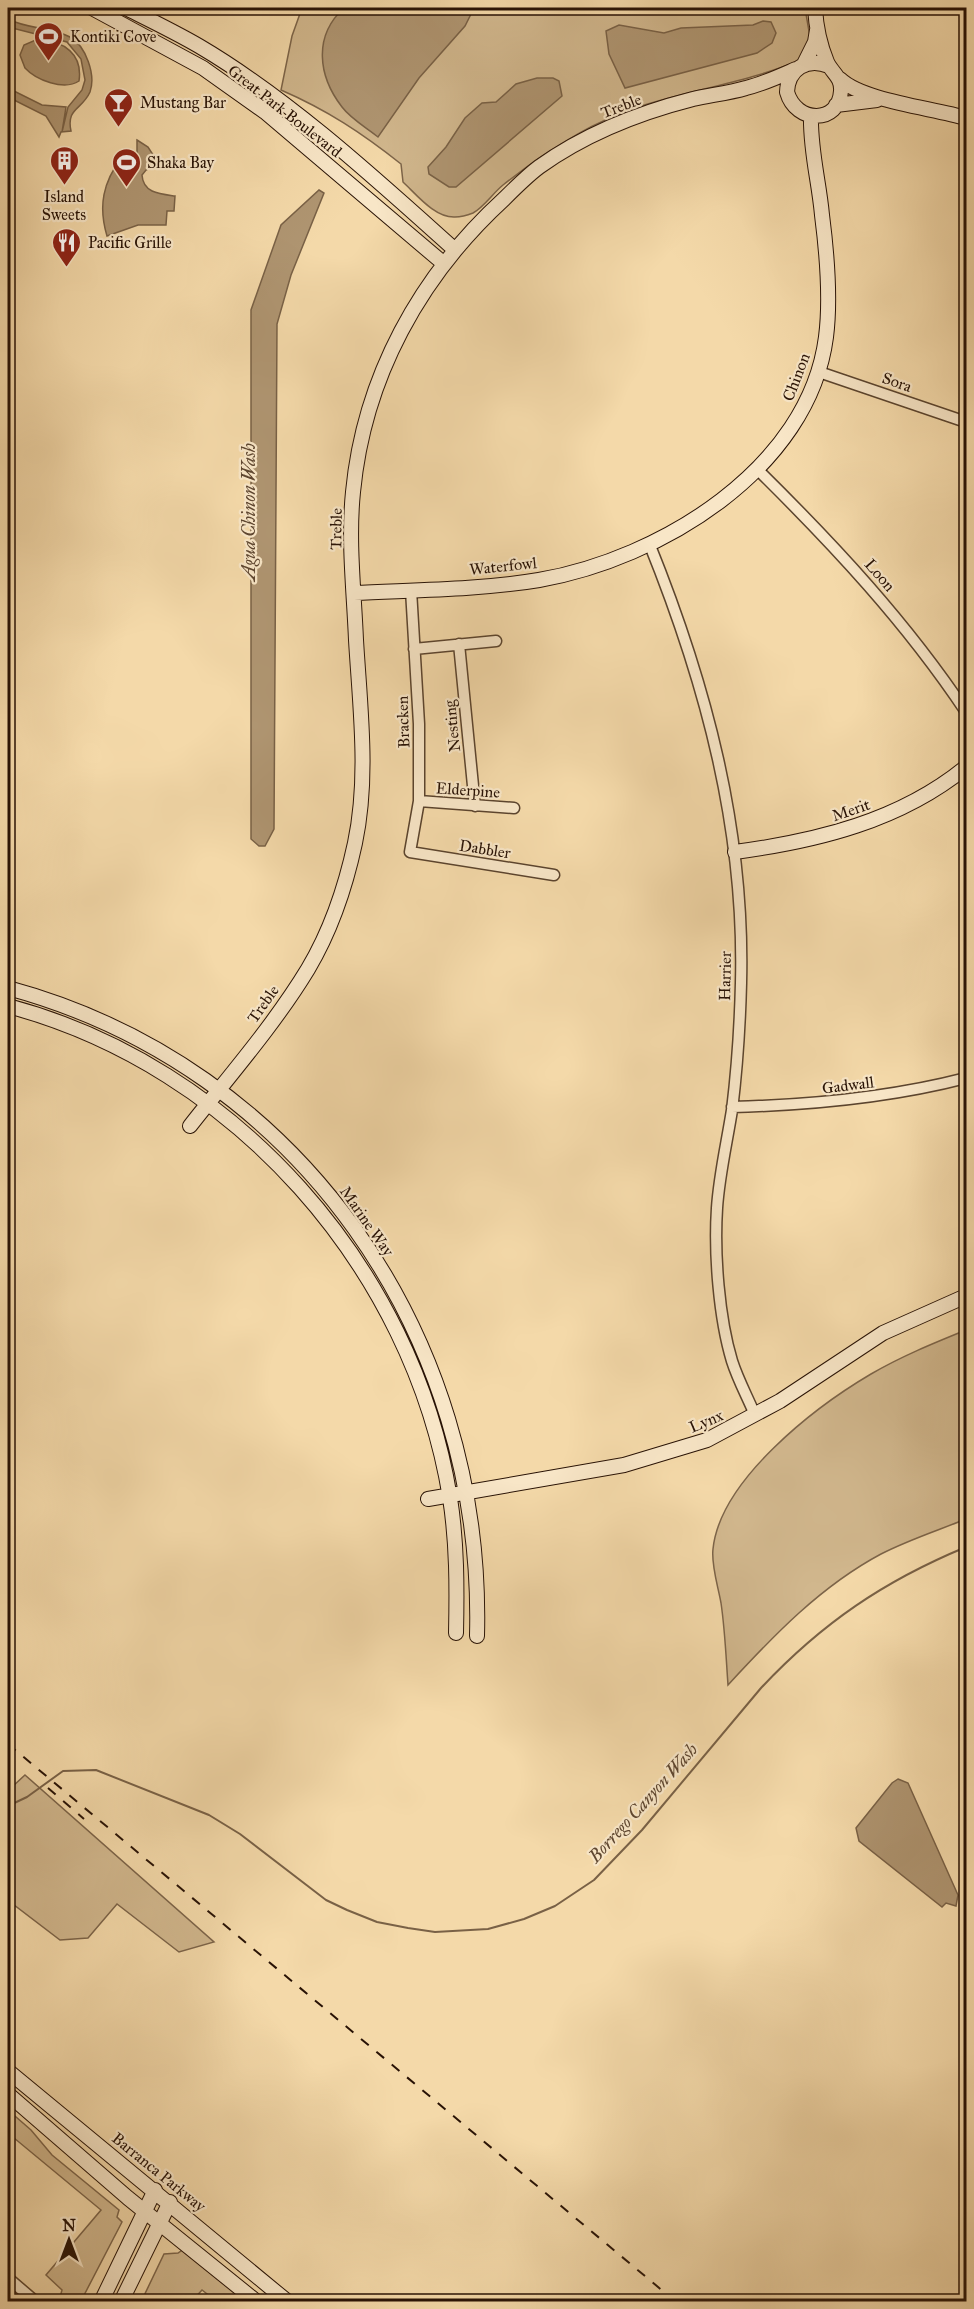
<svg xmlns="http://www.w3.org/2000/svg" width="974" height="2309" viewBox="0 0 974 2309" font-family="'IM FELL Great Primer',serif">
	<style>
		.green { fill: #d1b78d; stroke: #7c6449; stroke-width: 1.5 }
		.water { fill: #af9571; stroke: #796146; stroke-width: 1.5 }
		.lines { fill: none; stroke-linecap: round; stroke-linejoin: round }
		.stream { stroke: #796146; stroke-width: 2 }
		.street-casing { stroke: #5b442e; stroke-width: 13 }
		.secondary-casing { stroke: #281205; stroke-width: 16 }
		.street { stroke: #f8e6c7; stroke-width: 10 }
		.secondary { stroke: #f8e6c7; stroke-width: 14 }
		.rail { stroke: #281205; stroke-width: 2; stroke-dasharray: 10 10; stroke-linecap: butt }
		.labels { text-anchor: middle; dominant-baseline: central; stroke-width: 4.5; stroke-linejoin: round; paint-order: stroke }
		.poi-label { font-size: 16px; fill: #281205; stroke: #f8e6c7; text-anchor: start }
		.street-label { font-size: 16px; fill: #281205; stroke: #f8e6c7 }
		.water-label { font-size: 18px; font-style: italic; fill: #5e4630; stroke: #f8e6c7 }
	</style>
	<rect width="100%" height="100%" fill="#f4d9a9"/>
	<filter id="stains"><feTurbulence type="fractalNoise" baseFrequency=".00333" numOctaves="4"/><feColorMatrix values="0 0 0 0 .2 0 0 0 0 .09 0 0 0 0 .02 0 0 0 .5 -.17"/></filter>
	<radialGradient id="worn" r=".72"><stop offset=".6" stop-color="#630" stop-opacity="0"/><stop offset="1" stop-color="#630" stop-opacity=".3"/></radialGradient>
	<path class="green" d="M302,8H805L810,37L798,61C726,91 647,93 578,134C552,149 527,166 503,185C493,193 484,207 473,213C468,215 460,217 455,217C435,218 417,195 403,182L401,164C362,133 327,110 281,90L292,36Z
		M966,1330V1519C939,1530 908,1540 881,1554C821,1586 774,1635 728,1685C726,1657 725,1630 721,1603C718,1586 711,1565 713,1549C720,1480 815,1407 871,1374C902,1356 934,1343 966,1330Z
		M25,1775L214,1942L179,1952L117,1904L88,1938L60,1940L14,1905L8,1904V1782L13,1786Z
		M8,2110L31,2130L52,2155L119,2210L117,2217L122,2222L81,2301H59L62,2290L46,2275L101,2210L8,2133Z
		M184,2249L248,2301H216L202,2290L192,2301L141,2302L164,2254L178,2253Z"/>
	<path class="water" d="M344,8H474L465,26L419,78L378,137C367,128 351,119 342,107C318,76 313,36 344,8Z
		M8,19C27,29 51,27 70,37C86,46 96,75 90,92C82,110 66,108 71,131L61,132L59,137L46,116L8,97V88L42,105L66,107L62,132L68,107L82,90L85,80L81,59L67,42L8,27Z
		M763,21L771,22L776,33L772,43L757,53L625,88L609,54L606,31L619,25L664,33L681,28L753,25Z
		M38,39C64,41 83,54 79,81C64,91 36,80 25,68L20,55L24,45Z
		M537,78H553L559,81L562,96L456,187H449L429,174L428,167L446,147L465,118L482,103L496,102L516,84Z
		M137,140L148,147L159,164L146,170L142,175C143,193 160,194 175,196L174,211H167L166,225H138L107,236C98,206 103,182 122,157L132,161L137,157Z
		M319,190L324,193L291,275L277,324L274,829L265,846H259L251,839V310L281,225Z
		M898,1779L908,1783L958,1895L956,1906L946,1903L942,1907L859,1841L856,1828L892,1783Z"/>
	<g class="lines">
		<path class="stream" d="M8,1806L27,1797L63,1771L96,1770L209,1815L240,1834L326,1900L347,1910L377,1922L408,1928L435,1932L488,1929L524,1919L555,1906L594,1880L642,1830L761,1688C822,1623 884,1581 966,1547"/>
		<defs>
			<path id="street" d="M819,372L966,422
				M757,469C834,545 906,622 966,712
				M649,543C706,684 745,830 741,983C740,1025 737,1069 732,1110C727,1142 719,1176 717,1208C714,1254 719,1318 732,1361C738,1380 748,1398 755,1415
				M411,590L419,724V801L410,852L554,875
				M459,644L475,806
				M414,649L496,641
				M419,801L514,808
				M732,1107C812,1105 889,1098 966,1078
				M8,2278L36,2302"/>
			<path id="secondary" d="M92,8L203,68L265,112L443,263
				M126,8C150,20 175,32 199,46C289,99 376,179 454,249
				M815,8C816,27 820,45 827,62C832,73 842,77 841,91C839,124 796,124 787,92C788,69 807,57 829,66
				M804,64L815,42L817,30
				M840,79C863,101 933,108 966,118
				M836,105L877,100
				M354,593C415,590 479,590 539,580C660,559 809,469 826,337C831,298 827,254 822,215C819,181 810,150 811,116
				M735,852C817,841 900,821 966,767
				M8,988C300,1067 485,1336 477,1636
				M8,1006C234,1066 413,1267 450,1498C457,1543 457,1588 456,1633
				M190,1126C230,1075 274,1025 308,969C330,932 346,885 355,843C369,777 360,707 356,640C354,591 348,541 353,492C364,377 420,276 504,199C515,188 527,176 539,167C585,134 638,113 693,99C711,95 729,93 746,88C763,84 780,76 796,69
				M428,1499L624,1465L707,1440L780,1401L883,1333L966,1296
				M8,2071L288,2302
				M8,2094L128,2198L257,2302
				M101,2302L155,2190
				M121,2302L170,2202"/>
		</defs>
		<use href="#street" class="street-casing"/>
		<use href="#secondary" class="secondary-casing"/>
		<use href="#street" class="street"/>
		<use href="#secondary" class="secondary"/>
		<path class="rail" d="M8,1744L676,2302
			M48,1788L84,1819"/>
	</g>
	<defs>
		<symbol id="stadium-pin" viewBox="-11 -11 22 30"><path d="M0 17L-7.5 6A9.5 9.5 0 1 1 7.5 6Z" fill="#8f2418" stroke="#f8e6c7"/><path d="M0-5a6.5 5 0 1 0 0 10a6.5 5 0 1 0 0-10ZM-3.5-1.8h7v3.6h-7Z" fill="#fff"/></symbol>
		<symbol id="bar-pin" viewBox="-11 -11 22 30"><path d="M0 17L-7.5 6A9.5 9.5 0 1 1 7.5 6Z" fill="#8f2418" stroke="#f8e6c7"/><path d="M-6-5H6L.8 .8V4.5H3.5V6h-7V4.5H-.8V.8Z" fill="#fff"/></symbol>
		<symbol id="building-pin" viewBox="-11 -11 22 30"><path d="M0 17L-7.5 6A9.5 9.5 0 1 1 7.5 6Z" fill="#8f2418" stroke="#f8e6c7"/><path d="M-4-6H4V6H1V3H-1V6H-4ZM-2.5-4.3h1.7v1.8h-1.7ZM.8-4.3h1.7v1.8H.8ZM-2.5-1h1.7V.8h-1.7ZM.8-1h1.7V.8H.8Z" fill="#fff"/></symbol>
		<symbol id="restaurant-pin" viewBox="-11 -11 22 30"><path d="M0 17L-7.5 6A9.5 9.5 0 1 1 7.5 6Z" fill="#8f2418" stroke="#f8e6c7"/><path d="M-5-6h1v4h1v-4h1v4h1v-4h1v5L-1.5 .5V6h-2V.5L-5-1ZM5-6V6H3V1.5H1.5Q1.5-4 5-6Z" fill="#fff"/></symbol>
	</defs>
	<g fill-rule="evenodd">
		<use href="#stadium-pin" x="32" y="20" width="33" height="45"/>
		<use href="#bar-pin" x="102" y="86" width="33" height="45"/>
		<use href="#building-pin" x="48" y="144" width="33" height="45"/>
		<use href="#stadium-pin" x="110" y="146" width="33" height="45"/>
		<use href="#restaurant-pin" x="50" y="226" width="33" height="45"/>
	</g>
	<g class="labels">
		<g class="poi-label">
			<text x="70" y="36">Kontiki Cove</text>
			<text x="140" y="102">Mustang Bar</text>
			<text x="147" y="162">Shaka Bay</text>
			<text x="64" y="196" text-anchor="middle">Island<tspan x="64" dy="18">Sweets</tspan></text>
			<text x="88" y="242">Pacific Grille</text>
		</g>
		<g class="street-label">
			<text transform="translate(621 106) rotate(-21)">Treble</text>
			<text transform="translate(285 111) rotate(38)">Great Park Boulevard</text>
			<text transform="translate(796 377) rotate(-69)">Chinon</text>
			<text transform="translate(897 382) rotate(19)">Sora</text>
			<text transform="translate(336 529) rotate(-89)">Treble</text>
			<text transform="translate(503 566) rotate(-6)">Waterfowl</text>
			<text transform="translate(880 575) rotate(49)">Loon</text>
			<text transform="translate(403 722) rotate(-92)">Bracken</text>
			<text transform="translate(452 726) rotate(-96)">Nesting</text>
			<text transform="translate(468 790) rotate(4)">Elderpine</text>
			<text transform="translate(851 810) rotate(-19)">Merit</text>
			<text transform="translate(485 849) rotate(9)">Dabbler</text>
			<text transform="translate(725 976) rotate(-89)">Harrier</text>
			<text transform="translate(263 1004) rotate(-55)">Treble</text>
			<text transform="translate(848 1085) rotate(-7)">Gadwall</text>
			<text transform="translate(367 1221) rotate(55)">Marine Way</text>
			<text transform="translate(706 1421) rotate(-23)">Lynx</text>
			<text transform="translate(159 2172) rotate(39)">Barranca Parkway</text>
		</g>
		<g class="water-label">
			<text transform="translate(249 512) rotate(-90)">Agua Chinon Wash</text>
			<text transform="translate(643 1803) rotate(-48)">Borrego Canyon Wash</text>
		</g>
	</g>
	<rect width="974" height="2309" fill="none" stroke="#f4d9a9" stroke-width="30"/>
	<rect x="9" y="9" width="956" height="2291" fill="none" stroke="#281205" stroke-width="3"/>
	<rect x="15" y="15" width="944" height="2279" fill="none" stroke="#281205" stroke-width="1.5"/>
	<g transform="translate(69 2240)" stroke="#f8e6c7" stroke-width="4.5" paint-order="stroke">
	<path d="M0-4.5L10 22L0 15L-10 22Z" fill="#281205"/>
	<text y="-9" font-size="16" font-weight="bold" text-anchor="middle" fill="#281205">N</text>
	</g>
	<rect width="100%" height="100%" filter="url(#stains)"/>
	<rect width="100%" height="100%" fill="url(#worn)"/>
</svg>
